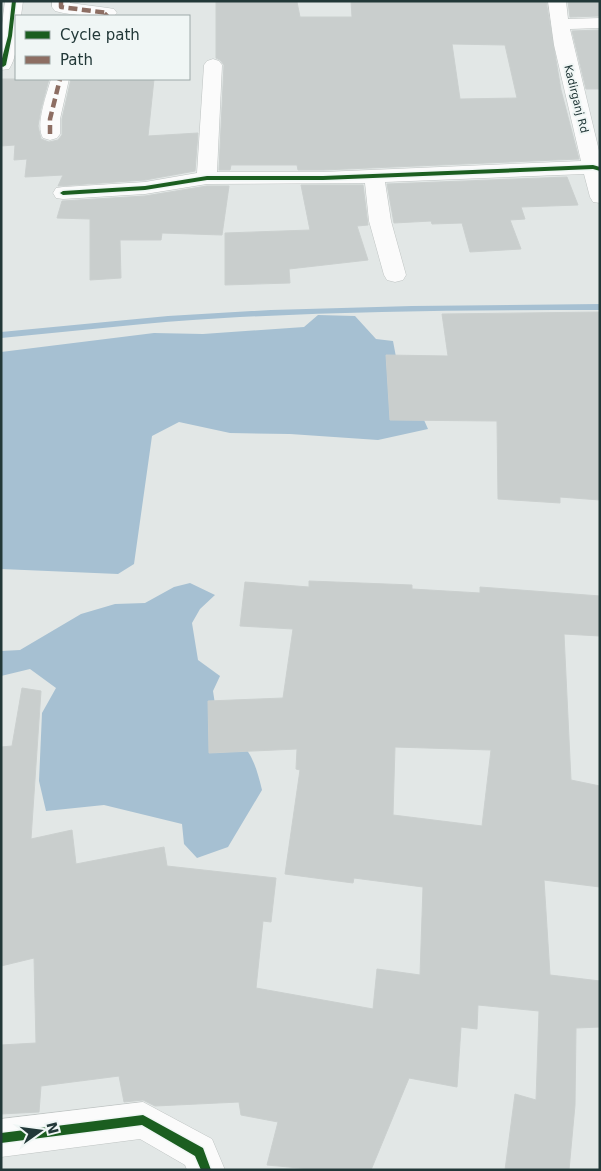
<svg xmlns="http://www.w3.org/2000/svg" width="601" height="1171" viewBox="0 0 601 1171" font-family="'DejaVu Sans',sans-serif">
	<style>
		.water { fill: #a6c0d2 }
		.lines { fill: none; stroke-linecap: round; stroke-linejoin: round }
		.stream { fill: #a6c0d2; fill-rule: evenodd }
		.building { fill: #c9cecd; stroke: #cbd0cf; fill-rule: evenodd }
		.minor-casing { stroke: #bfc4c3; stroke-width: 1 }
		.minor { fill: #fbfbfb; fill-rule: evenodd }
		.quiet { stroke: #8d6e63; stroke-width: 4.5; stroke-dasharray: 9 4.5; stroke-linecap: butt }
		.cycleway-casing { stroke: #f0f6f5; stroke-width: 3 }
		.cycleway { fill: #1b5e20; fill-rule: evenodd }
		.labels { text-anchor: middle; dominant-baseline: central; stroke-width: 4; stroke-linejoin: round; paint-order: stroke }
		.far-street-label { font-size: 11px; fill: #223838; stroke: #f0f6f5 }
	</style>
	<rect width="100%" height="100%" fill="#e2e7e6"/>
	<path class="water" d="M318,315L355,316L376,339L393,341L396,357L428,429L378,440L290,434L230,433L179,422L152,436L134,564L118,574L1,569V352L154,333L203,334L304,327Z
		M190,583L215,595L200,609L192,623L198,660L220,676L213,691L218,724C247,743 254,756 262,790L228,847L197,858L184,844L182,824L104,805L46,811L39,781L42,713L56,688L30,669L1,676V651L20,650L81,614L115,604L145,603L174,587Z"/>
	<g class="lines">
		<path class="stream" d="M600,304V310C475,310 349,311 224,318C150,322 76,331 1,338V332L168,316L271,310L412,306Z"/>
	</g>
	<path class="building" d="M351,1H546L561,90L579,159L323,170H298L297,165H231L230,170H219L224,65L220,60L216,58V2H297L300,17H352ZM452,44L505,45L517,98L460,99Z
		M568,1H600V16L570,17Z
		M600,30V89H586L572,31Z
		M1,79H49L41,109L38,126L41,139L49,142L58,140L62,135V119L71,79H154L148,136L198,133L195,171L145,180L58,186L63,175L25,177L27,159L14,160L15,145L1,146Z
		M567,177L578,205L521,207L525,219L510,220L521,249L470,252L462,223L432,224L431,221L394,223L387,184Z
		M301,185H363L368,225L357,226L368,260L289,269L290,283L225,285V233L310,230Z
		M207,186H229L222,235L162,233L161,240H120L121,278L90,280V219L57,218L62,201L145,196Z
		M600,312V500L560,497V503L498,499L497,421L390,420L386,355L448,356L442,314Z
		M309,581L412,585V589L480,593V587L600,596V636L564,634L571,780L600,786V887L544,880L550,975L600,981V1027L576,1028L575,1105L569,1170H505L515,1094L536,1100L539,1011L478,1005L477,1029L461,1027L457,1087L409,1078L371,1170H321L267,1165L278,1122L241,1115L239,1102L155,1106L143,1100L124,1102L119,1076L41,1086L39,1112L1,1114V1045L36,1043L34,958L1,966V747L12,746L22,688L41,691L31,839L72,830L76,864L164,847L167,866L276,878L271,922L263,921L256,988L373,1009L377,969L420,975L423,887L354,878L353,883L285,874L300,770L296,769L297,749L209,753L208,701L283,698L293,629L240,626L245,582L309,587ZM395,747L491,750L482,826L393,815Z"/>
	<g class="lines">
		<defs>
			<path id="minor" d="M5,1H23L21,16H16C16,33 19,55 9,69L1,70V35Z
				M52,1H70V3L108,8L114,9L117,13L114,16C95,16 74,16 55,11L52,7Z
				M548,1H566L568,19L600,18V28L570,29L600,155V203L593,202L590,197L584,174L385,182L391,221L406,275L403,280L395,282L387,280L384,275L369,221L365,183L207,184L145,194L63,199L56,198L53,193L56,188L63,187L145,182L197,173L204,65L207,61L213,59L219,61L222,65L217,172H323L581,161L554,45Z
				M51,79H69L60,119V134L57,138L50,140L43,138C35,126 47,93 51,79Z
				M143,1102L212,1139L225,1170H187L185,1165L140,1139L1,1157V1119Z"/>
		</defs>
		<use href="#minor" class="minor-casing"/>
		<use href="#minor" class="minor"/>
		<path class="quiet" d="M61,1V7L108,13L105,16
			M50,134V119L60,79"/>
		<defs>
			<path id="cycleway" d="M12,1H16L12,36L6,65L3,67L1,66V62L8,36Z
				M593,165L600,167V171L593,169L323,180H207L145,190L63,195L60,193L63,191L145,186L207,176H323Z
				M143,1115L203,1148L211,1170H201L195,1156L142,1125L1,1143V1133Z"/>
		</defs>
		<use href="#cycleway" class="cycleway-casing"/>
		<use href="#cycleway" class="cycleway"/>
	</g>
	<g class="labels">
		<g class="far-street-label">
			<text transform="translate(576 99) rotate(76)">Kadirganj Rd</text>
		</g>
	</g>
	<rect width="601" height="1171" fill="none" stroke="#223838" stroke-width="5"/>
	<rect x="15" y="15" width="175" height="65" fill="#f0f6f5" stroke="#9eaaa9"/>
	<rect x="25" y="31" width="25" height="8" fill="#1b5e20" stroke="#9eaaa9"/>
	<text x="60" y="40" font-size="15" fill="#223838">Cycle path</text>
	<rect x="25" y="56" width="25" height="8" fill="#8d6e63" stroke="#9eaaa9"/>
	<text x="60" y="65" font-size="15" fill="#223838">Path</text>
	<g transform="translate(40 1131) rotate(76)" stroke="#f0f6f5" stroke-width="4" paint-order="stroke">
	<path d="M0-4L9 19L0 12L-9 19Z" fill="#223838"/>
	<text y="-8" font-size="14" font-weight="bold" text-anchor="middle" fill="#223838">N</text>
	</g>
</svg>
